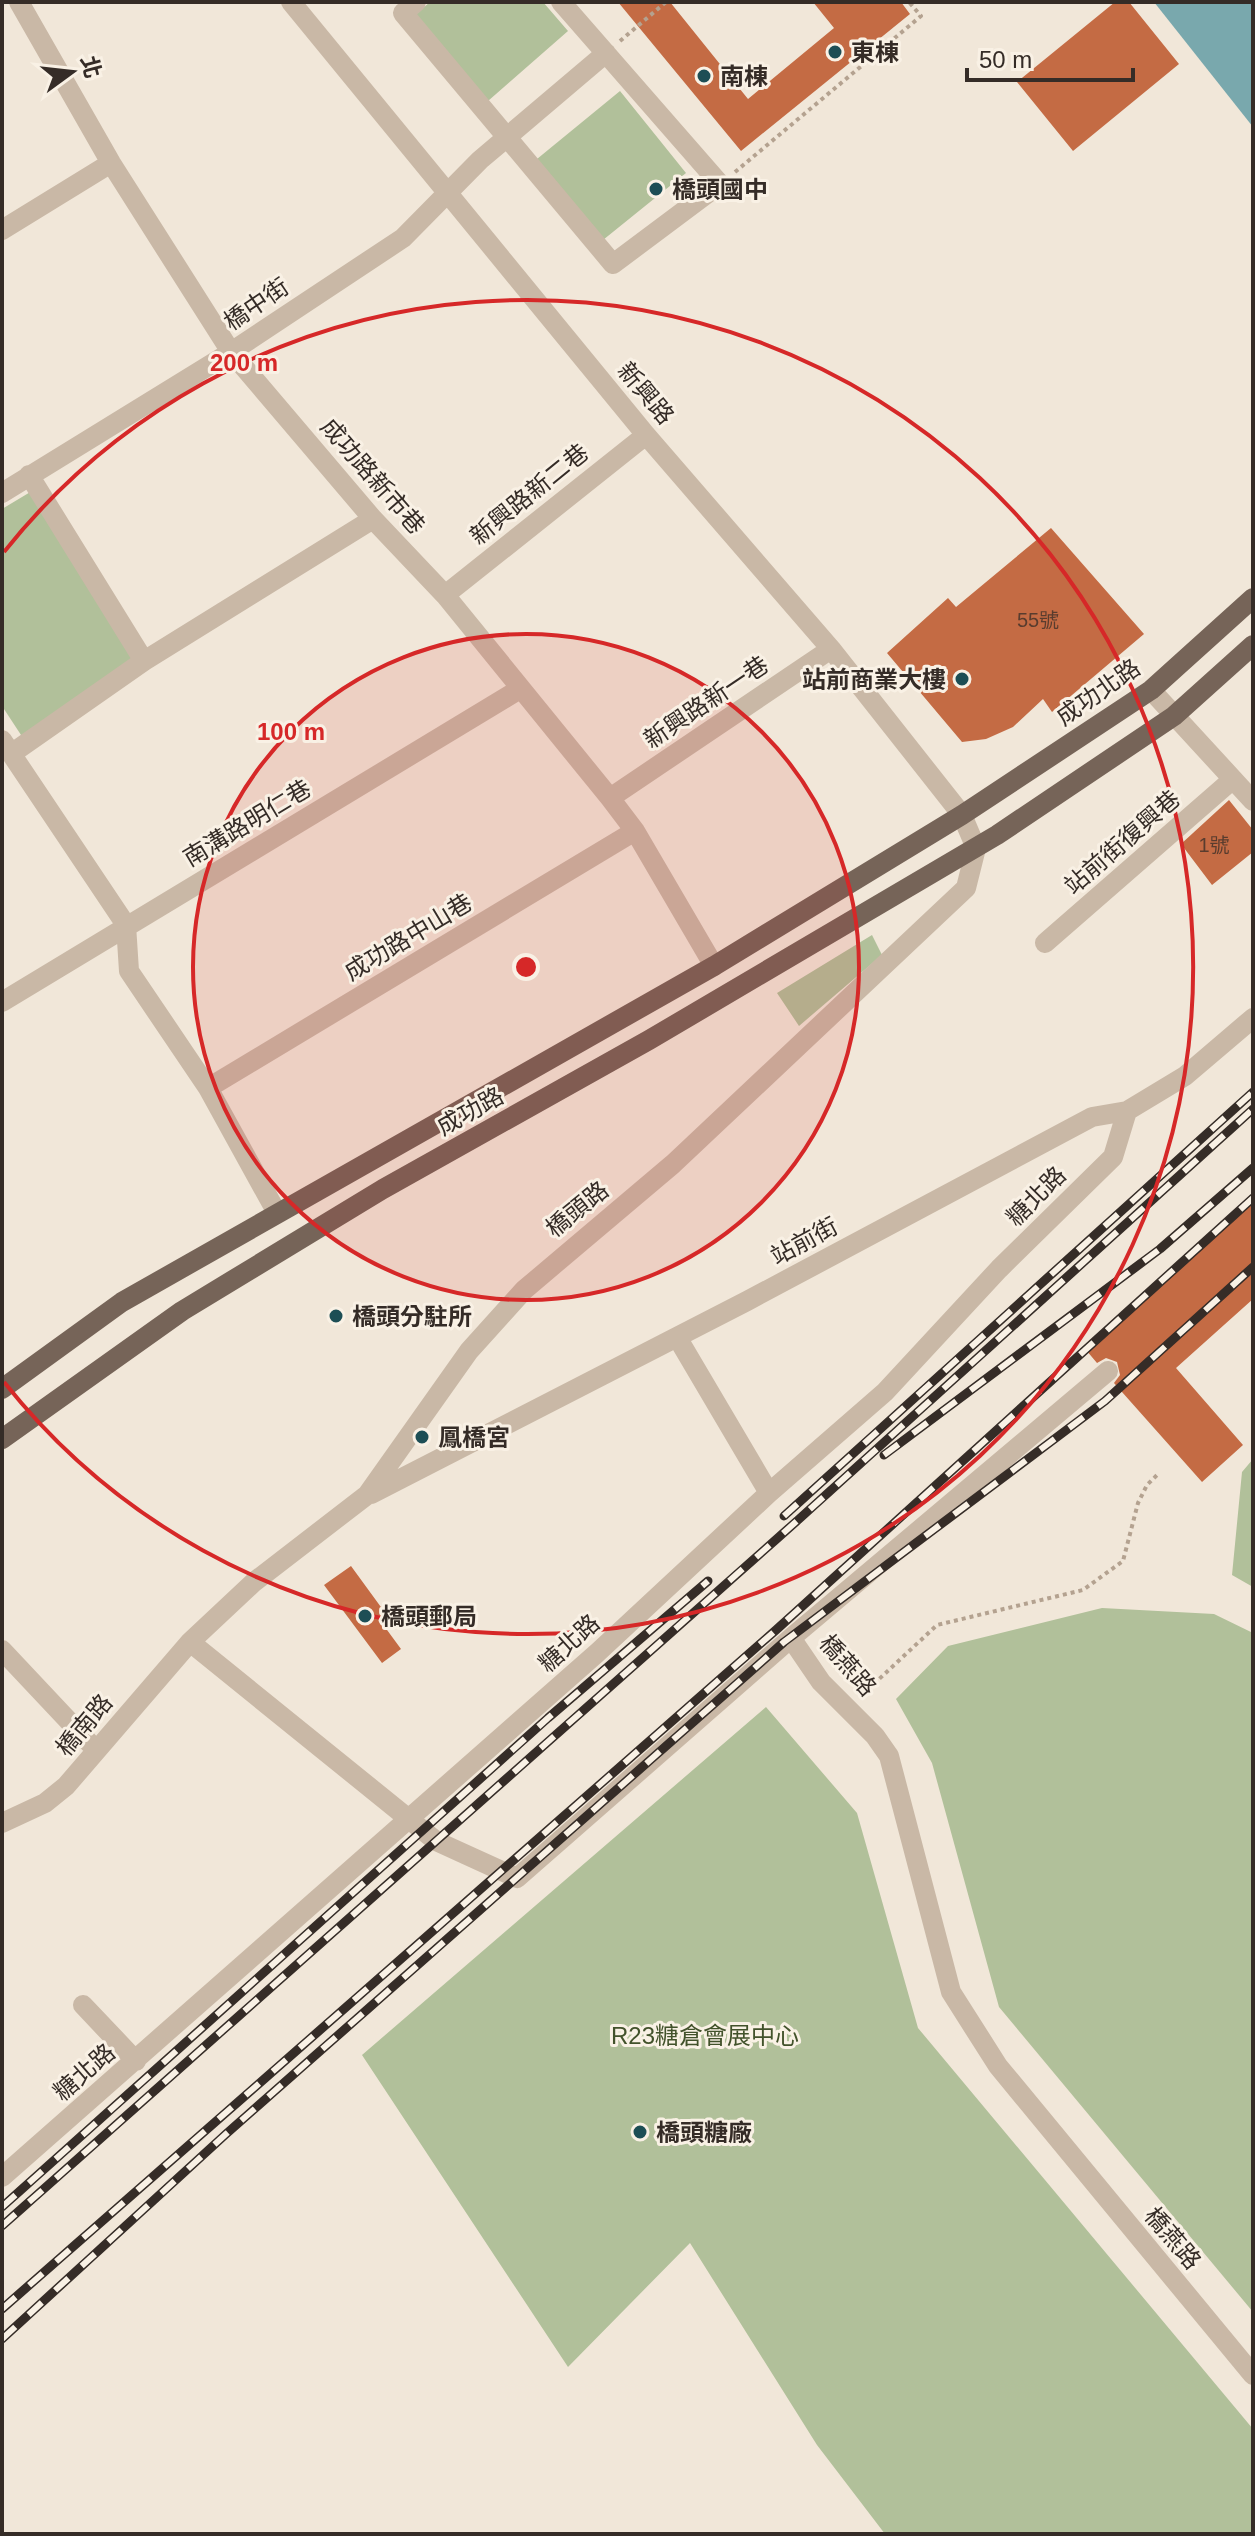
<svg xmlns="http://www.w3.org/2000/svg" width="1255" height="2536" viewBox="0 0 1255 2536" font-family="Arial,'Noto Sans TC',sans-serif">
	<style>
		.green { fill: #b1c09a }
		.water { fill: #79a8ad }
		.building { fill: #c46b44 }
		.lines { fill: none; stroke-linecap: round; stroke-linejoin: round }
		.path { stroke: #b4a290; stroke-width: 4; stroke-dasharray: 4 4; stroke-linecap: butt }
		.minor { stroke: #c9b8a6; stroke-width: 20 }
		.major { stroke: #766458; stroke-width: 20 }
		.rail-casing { stroke: #352c27; stroke-width: 9 }
		.rail { stroke: #f9f1e5; stroke-width: 6; stroke-dasharray: 18; stroke-linecap: butt }
		.ring { fill: none; stroke: #d62828; stroke-width: 4 }
		.poi-dot { fill: #1d4e55; stroke: #f9f1e5; stroke-width: 3 }
		.labels { text-anchor: middle; dominant-baseline: central; stroke-width: 6; stroke-linejoin: round; paint-order: stroke }
		.number-label { font-size: 20px; fill: #593c2e }
		.poi-label { font-size: 24px; font-weight: bold; fill: #352c27; stroke: #f9f1e5; text-anchor: start }
		.street-label { font-size: 24px; fill: #352c27; stroke: #f9f1e5 }
		.park-label { font-size: 24px; fill: #42522b; stroke: #f9f1e5 }
		.centre { fill: #d62828; stroke: #f9f1e5; stroke-width: 4 }
		.ring-label { font-size: 24px; text-anchor: middle; font-weight: bold; fill: #d62828; stroke: #f9f1e5; stroke-width: 6; stroke-linejoin: round; paint-order: stroke }
	</style>
	<rect width="100%" height="100%" fill="#f1e7d9"/>
	<path class="green" d="M430,2H543L568,31L488,101L414,16Z
		M620,91L686,173L603,240L537,159Z
		M37,488L146,650L23,738L2,706V509Z
		M872,935L882,955L799,1026L777,993Z
		M1253,1459V1587L1232,1575L1242,1472Z
		M1102,1608L1214,1614L1253,1633V2312L999,2007L932,1763L896,1699L948,1646Z
		M766,1707L857,1813L918,2028L1253,2429V2534H885L817,2445L690,2243L568,2367L362,2055Z"/>
	<path class="water" d="M1154,2H1253V127Z"/>
	<path class="building" d="M618,2H670L748,99L834,28L813,2H901L910,14L741,151Z
		M1115,2H1129L1179,64L1073,151L1017,82Z
		M1051,528L1144,634L1052,712L1043,699L1013,727L986,739L962,742L887,653L948,598L956,607Z
		M1229,800L1253,830V852L1212,885L1181,844Z
		M1253,1202V1299L1176,1368L1243,1445L1202,1482L1114,1383L1120,1375L1117,1362L1106,1358L1097,1363L1086,1350Z
		M351,1566L386,1614L379,1619L401,1649L382,1663L324,1585Z"/>
	<g class="lines">
		<path class="path" d="M620,41L666,2
			M735,172L921,16L909,2
			M862,1695L937,1625L1083,1590L1123,1561L1138,1503L1147,1485L1159,1473"/>
		<path class="minor" d="M19,2L111,163L231,352L373,519L445,595L610,798L635,831L714,966
			M416,2L403,13L613,264L720,184L561,2
			M2,230L111,163
			M29,475L144,661
			M2,493L231,352L403,238L480,160L606,53
			M445,595L646,435
			M1151,690L1253,801
			M2,740L126,925L129,971L208,1088L277,1213
			M11,754L144,661L373,519
			M610,798L831,649
			M1045,943L1232,780
			M2,1002L520,689
			M208,1088L635,831
			M677,1337L769,1493
			M371,1494L747,1301L1092,1117L1127,1111L1185,1076L1253,1018
			M791,1638L1108,1371
			M190,1642L436,1841L517,1878L791,1638L821,1682L875,1736L889,1756L951,1992L998,2066L1253,2375
			M2,1650L96,1750
			M2,1823L45,1803L66,1786L190,1642L254,1582L367,1495L469,1351L524,1290L673,1164L966,888L976,848L962,815L831,649L646,435L291,2
			M83,2005L136,2061
			M2,2177L597,1653L769,1493L885,1392L999,1269L1113,1157L1127,1111"/>
		<path class="major" d="M2,1389L122,1302L714,966L962,815L1151,690L1253,598
			M2,1439L182,1311L383,1189L649,1040L997,835L1174,716L1253,645"/>
		<defs>
			<path id="rail" d="M884,1455L1160,1249L1253,1168
				M784,1516L1253,1092
				M2,2207L548,1718L708,1581
				M2,2226L798,1520L1253,1109
				M2,2309L776,1630L1253,1198
				M2,2339L226,2134L784,1642L1105,1401L1253,1267"/>
		</defs>
		<use href="#rail" class="rail-casing"/>
		<use href="#rail" class="rail"/>
	</g>
	<circle cx="526" cy="967" r="333" fill="#d62828" fill-opacity=".12"/>
	<g class="ring">
		<circle cx="526" cy="967" r="333"/>
		<path d="M4 552A667 667 0 1 1 4 1382"/>
	</g>
	<g class="poi-dot">
		<circle cx="835" cy="52" r="8"/>
		<circle cx="704" cy="76" r="8"/>
		<circle cx="656" cy="189" r="8"/>
		<circle cx="962" cy="679" r="8"/>
		<circle cx="336" cy="1316" r="8"/>
		<circle cx="422" cy="1437" r="8"/>
		<circle cx="365" cy="1616" r="8"/>
		<circle cx="640" cy="2132" r="8"/>
	</g>
	<g class="labels">
		<g class="number-label">
			<text x="1038" y="620">55號</text>
			<text x="1214" y="845">1號</text>
		</g>
		<g class="poi-label">
			<text x="851" y="52">東棟</text>
			<text x="720" y="76">南棟</text>
			<text x="672" y="189">橋頭國中</text>
			<text x="946" y="679" text-anchor="end">站前商業大樓</text>
			<text x="352" y="1316">橋頭分駐所</text>
			<text x="438" y="1437">鳳橋宮</text>
			<text x="381" y="1616">橋頭郵局</text>
			<text x="656" y="2132">橋頭糖廠</text>
		</g>
		<g class="street-label">
			<text transform="translate(256 304) rotate(-34)">橋中街</text>
			<text transform="translate(646 393) rotate(50)">新興路</text>
			<text transform="translate(373 476) rotate(49)">成功路新市巷</text>
			<text transform="translate(529 494) rotate(-39)">新興路新二巷</text>
			<text transform="translate(1098 692) rotate(-35)">成功北路</text>
			<text transform="translate(706 702) rotate(-34)">新興路新一巷</text>
			<text transform="translate(247 823) rotate(-31)">南溝路明仁巷</text>
			<text transform="translate(1122 842) rotate(-41)">站前街復興巷</text>
			<text transform="translate(408 937) rotate(-31)">成功路中山巷</text>
			<text transform="translate(470 1111) rotate(-29)">成功路</text>
			<text transform="translate(1036 1196) rotate(-45)">糖北路</text>
			<text transform="translate(577 1209) rotate(-39)">橋頭路</text>
			<text transform="translate(804 1241) rotate(-28)">站前街</text>
			<text transform="translate(569 1643) rotate(-42)">糖北路</text>
			<text transform="translate(848 1665) rotate(49)">橋燕路</text>
			<text transform="translate(84 1725) rotate(-50)">橋南路</text>
			<text transform="translate(84 2072) rotate(-41)">糖北路</text>
			<text transform="translate(1173 2238) rotate(50)">橋燕路</text>
		</g>
		<g class="park-label">
			<text x="705" y="2035">R23糖倉會展中心</text>
		</g>
	</g>
	<circle cx="526" cy="967" r="12" class="centre"/>
	<g class="ring-label">
		<text x="244" y="371">200 m</text>
		<text x="291" y="740">100 m</text>
	</g>
	<rect width="1255" height="2536" fill="none" stroke="#352c27" stroke-width="8"/>
	<g transform="translate(72 72) rotate(75)" stroke="#f9f1e5" stroke-width="6" paint-order="stroke">
	<path d="M0-6L14 30L0 20L-14 30Z" fill="#352c27"/>
	<text y="-12" font-size="22" font-weight="bold" text-anchor="middle" fill="#352c27">北</text>
	</g>
	<path d="M967 68v12h166v-12" fill="none" stroke="#352c27" stroke-width="4"/>
	<text x="979" y="68" font-size="24" fill="#352c27" stroke="#f9f1e5" stroke-width="6" paint-order="stroke">50 m</text>
</svg>
